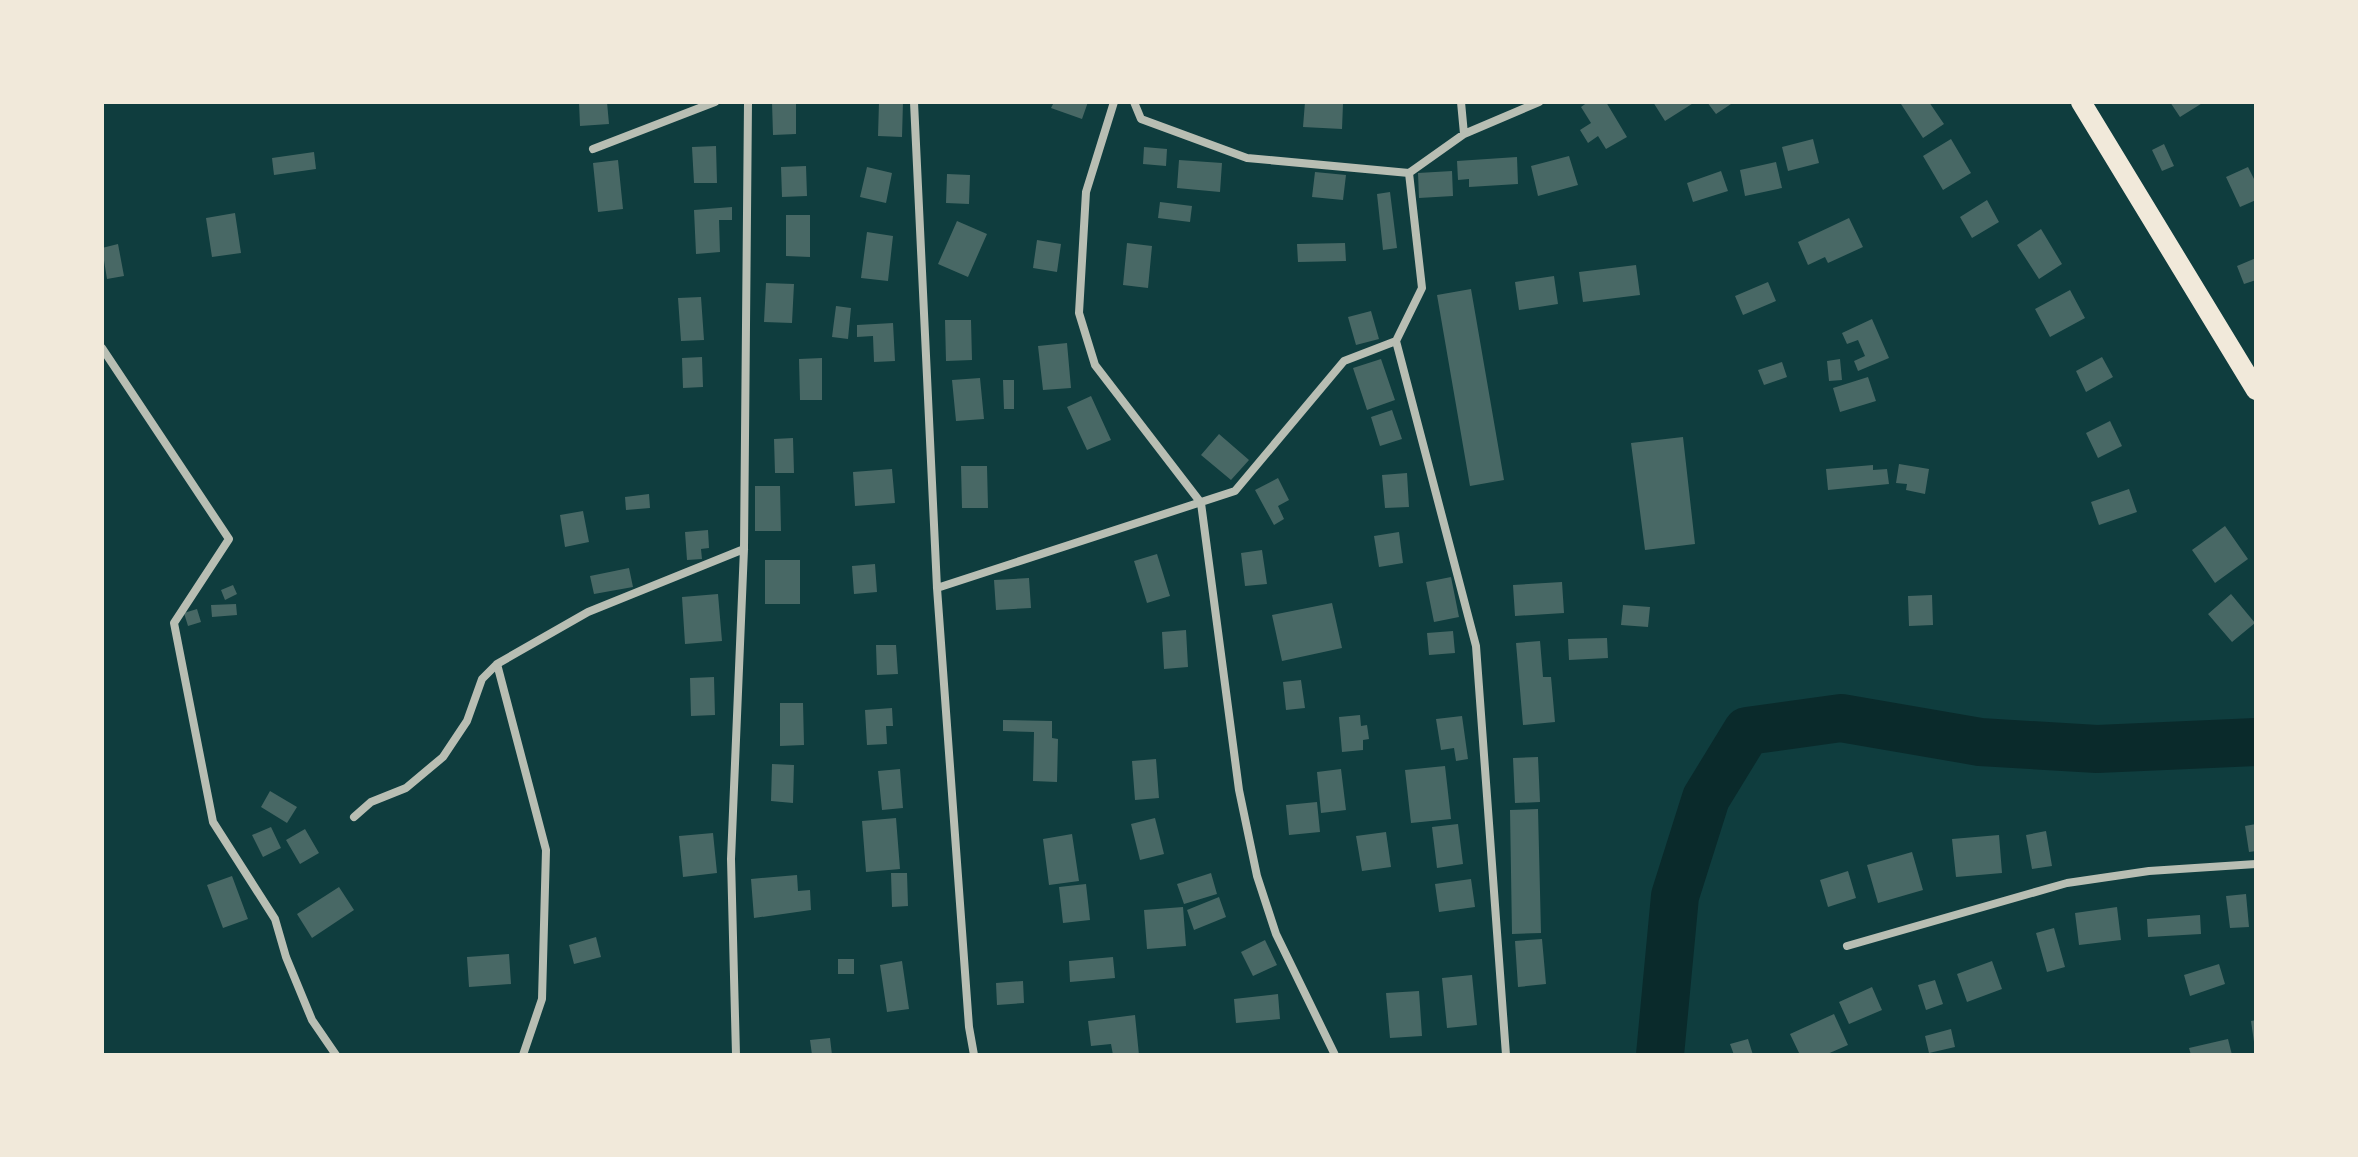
<svg xmlns="http://www.w3.org/2000/svg" width="2358" height="1157" viewBox="0 0 2358 1157" font-family="Raleway,sans-serif">
	<style>
		.lines { fill: none; stroke-linecap: round; stroke-linejoin: round }
		.river { stroke: #0a2a2b; stroke-width: 48 }
		.building { fill: #486865 }
		.minor { stroke: #b8beb3; stroke-width: 8 }
		.primary { stroke: #f1e9da; stroke-width: 20 }
	</style>
	<rect width="100%" height="100%" fill="#0f3d3e"/>
	<g class="lines">
		<path class="river" d="M1660,1055L1675,896L1706,798L1747,731L1841,718L1980,742L2097,749L2256,742"/>
	</g>
	<path class="building" d="M579,102H607L609,124L580,126Z
		M772,102H796V134L773,135Z
		M879,102H903L902,137L878,136Z
		M1054,102H1088L1082,119L1051,108Z
		M1305,102L1343,104L1342,129L1303,127Z
		M1588,102H1606L1627,137L1606,149L1598,136L1588,143L1580,130L1591,123L1581,107Z
		M1653,102H1695L1665,121Z
		M1707,102H1734L1716,114Z
		M1904,102H1929L1944,124L1923,138L1901,104Z
		M2170,102H2204L2180,117Z
		M1813,139L1819,163L1788,171L1782,147Z
		M1951,139L1971,173L1943,190L1923,156Z
		M2164,144L2174,166L2162,171L2152,150Z
		M716,146L717,183H694L692,147Z
		M1144,147L1167,149L1166,166L1143,164Z
		M314,152L316,169L274,175L272,158Z
		M1569,156L1578,185L1538,196L1531,166Z
		M1517,157L1518,184L1469,187V179L1458,180L1457,161Z
		M618,160L623,209L598,212L593,163Z
		M1179,160L1222,163L1220,192L1177,188Z
		M1776,162L1782,188L1745,196L1740,170Z
		M806,166L807,196L782,197L781,167Z
		M867,167L892,173L886,203L860,197Z
		M2248,167L2256,183V200L2240,207L2226,177Z
		M1452,171L1453,196L1419,198L1418,173Z
		M1721,171L1728,191L1693,202L1687,183Z
		M1315,172L1346,175L1343,200L1312,197Z
		M947,174L970,175L969,204L946,203Z
		M1390,192L1397,248L1383,250L1377,194Z
		M1987,200L1999,222L1972,238L1960,217Z
		M1160,202L1192,206L1190,222L1158,218Z
		M732,207V220H719L720,252L696,254L694,210Z
		M235,213L241,253L212,257L206,218Z
		M786,215H810V257L786,256Z
		M1849,218L1863,247L1828,263L1825,257L1808,265L1798,242Z
		M957,221L987,234L968,277L938,264Z
		M2041,229L2062,264L2039,279L2017,245Z
		M867,232L893,236L888,281L861,278Z
		M1037,240L1061,244L1057,272L1033,268Z
		M1127,243L1152,246L1148,288L1123,285Z
		M1345,243L1346,261L1298,262L1297,244Z
		M118,244L124,276L107,279L102,248Z
		M2256,258V280L2244,284L2237,266Z
		M1636,265L1640,295L1583,302L1579,272Z
		M1554,276L1558,304L1519,310L1515,282Z
		M1768,282L1776,301L1743,315L1735,296Z
		M766,283L794,284L792,323L764,322Z
		M1471,289L1504,480L1470,486L1437,295Z
		M2070,290L2085,318L2050,337L2035,309Z
		M701,297L704,340L681,341L678,298Z
		M836,306L851,308L848,339L832,337Z
		M1371,311L1379,339L1356,345L1348,317Z
		M1872,319L1889,358L1858,371L1854,361L1865,356L1858,340L1847,344L1842,333Z
		M945,320H971L972,360L946,361Z
		M893,323L895,361L874,362L873,336L857,337V325Z
		M1067,343L1071,388L1043,390L1038,346Z
		M702,357L703,387L683,388L682,358Z
		M2102,357L2113,377L2086,392L2076,371Z
		M822,358V400H800L799,359Z
		M1381,359L1395,400L1367,410L1353,368Z
		M1840,359L1842,380L1829,381L1827,361Z
		M1782,362L1787,377L1764,385L1758,370Z
		M1868,377L1876,401L1840,412L1833,388Z
		M980,378L984,419L956,421L952,380Z
		M1003,380H1014V409H1004Z
		M1091,396L1111,440L1087,450L1067,407Z
		M1392,410L1402,439L1380,446L1371,417Z
		M2110,421L2122,446L2098,458L2086,433Z
		M1219,434L1249,460L1231,480L1201,455Z
		M1683,437L1695,544L1645,550L1631,443Z
		M793,438L794,473H775L774,439Z
		M1899,464L1929,469L1925,494L1906,490L1907,484L1896,483Z
		M1873,465V470L1887,469L1889,484L1828,490L1826,469Z
		M961,466H987L988,508H962Z
		M892,469L895,503L855,506L853,472Z
		M1407,473L1409,507L1385,508L1382,475Z
		M1278,478L1289,500L1278,506L1284,519L1274,525L1255,490Z
		M755,486H780L781,531H755Z
		M2129,489L2137,512L2099,525L2091,502Z
		M649,494L650,508L626,510L625,497Z
		M583,511L589,542L565,547L560,515Z
		M2225,526L2248,559L2215,583L2192,550Z
		M708,530L709,548L701,549L702,559L687,560L685,532Z
		M1399,532L1403,563L1379,567L1374,536Z
		M1262,550L1267,584L1245,586L1241,553Z
		M1157,554L1170,596L1147,603L1134,561Z
		M765,560H800V604H765Z
		M875,564L877,592L854,594L852,566Z
		M629,568L633,587L594,594L590,576Z
		M1451,577L1459,617L1434,622L1426,582Z
		M1029,578L1031,608L996,610L994,580Z
		M1562,582L1564,613L1515,616L1513,585Z
		M233,585L237,594L225,600L221,590Z
		M718,594L722,641L685,644L682,597Z
		M2231,594L2255,623L2232,642L2208,614Z
		M1932,595L1933,625L1909,626L1908,596Z
		M1332,603L1342,648L1282,661L1272,615Z
		M236,604L237,615L212,617L211,605Z
		M1623,605L1650,607L1648,627L1621,625Z
		M197,609L201,622L188,626L184,613Z
		M1186,630L1188,667L1164,669L1162,632Z
		M1453,631L1455,653L1429,655L1427,633Z
		M1607,638L1608,658L1569,660L1568,639Z
		M1540,641L1543,677H1551L1555,722L1523,725L1516,643Z
		M876,645H896L898,674L877,675Z
		M714,677L715,715L691,716L690,678Z
		M1301,680L1305,708L1286,710L1283,682Z
		M780,703H803L804,745L780,746Z
		M892,708L893,726H886L887,744L867,745L865,710Z
		M1360,715L1361,726L1367,725L1369,739L1363,740V750L1342,752L1339,717Z
		M1462,716L1468,759L1456,761L1454,748L1441,750L1436,719Z
		M1003,720L1052,721V738L1058,739L1057,782L1033,781L1034,732L1003,731Z
		M1538,757L1540,802L1515,803L1513,758Z
		M1156,759L1159,798L1135,800L1132,761Z
		M772,764L794,765L793,803L771,801Z
		M1445,766L1451,819L1411,823L1405,770Z
		M900,769L903,808L882,810L878,771Z
		M1341,769L1346,810L1321,813L1317,772Z
		M270,791L297,807L287,823L261,807Z
		M1317,802L1320,832L1289,835L1286,805Z
		M1538,809L1541,933L1512,934L1510,810Z
		M896,818L900,869L866,872L862,821Z
		M1155,818L1164,854L1140,860L1131,824Z
		M1458,824L1463,864L1437,868L1432,827Z
		M2256,824V851L2249,852L2245,826Z
		M271,827L281,848L263,857L252,835Z
		M305,829L319,853L300,864L286,840Z
		M2046,831L2052,866L2032,869L2026,835Z
		M1386,832L1391,867L1362,871L1356,836Z
		M713,833L717,873L683,877L679,836Z
		M1072,834L1079,881L1049,885L1043,839Z
		M1999,835L2002,873L1956,877L1952,839Z
		M1912,852L1923,890L1878,903L1867,865Z
		M1848,871L1856,898L1828,907L1820,880Z
		M891,873H907L908,906L892,907Z
		M1211,873L1217,894L1184,904L1177,884Z
		M797,875L798,891L810,890L811,910L754,918L751,879Z
		M232,876L248,919L223,928L207,885Z
		M1471,879L1475,907L1439,912L1435,884Z
		M1086,884L1090,920L1063,923L1059,887Z
		M339,887L354,910L312,938L297,914Z
		M2246,894L2249,927L2230,928L2226,896Z
		M1219,897L1226,917L1194,930L1187,910Z
		M1183,907L1186,946L1147,949L1144,910Z
		M2117,907L2121,940L2079,945L2075,913Z
		M2200,915L2201,934L2148,937L2147,919Z
		M2054,928L2065,967L2047,972L2036,933Z
		M596,937L601,957L574,964L569,945Z
		M1542,939L1546,984L1518,987L1515,941Z
		M1265,940L1277,965L1253,976L1241,952Z
		M509,954L511,984L469,987L467,957Z
		M1113,957L1115,978L1070,982L1069,961Z
		M838,959H854V974H838Z
		M902,961L909,1009L887,1012L880,965Z
		M1992,961L2002,989L1967,1002L1957,974Z
		M2219,964L2225,984L2190,996L2184,975Z
		M1472,975L1477,1025L1447,1028L1442,978Z
		M1935,980L1943,1004L1926,1010L1918,985Z
		M1023,981L1024,1003L997,1005L996,983Z
		M1872,987L1882,1010L1849,1024L1839,1002Z
		M1419,991L1422,1036L1390,1038L1386,993Z
		M1278,994L1280,1019L1236,1023L1234,999Z
		M1834,1014L1848,1045L1825,1055H1800L1790,1034Z
		M1135,1015L1139,1055H1113L1111,1044L1091,1046L1088,1021Z
		M2256,1020V1042H2254L2251,1021Z
		M1951,1029L1955,1047L1929,1053L1925,1036Z
		M830,1038L832,1055H812L810,1040Z
		M1748,1039L1753,1055H1734L1730,1044Z
		M2228,1039L2232,1055H2191L2189,1048Z"/>
	<g class="lines">
		<path class="minor" d="M914,102L937,588L969,1027L974,1055
			M1114,102L1086,192L1079,313L1095,365L1201,503L1239,790L1257,876L1276,934L1335,1055
			M1134,102L1141,119L1247,158L1409,173L1464,134L1539,102
			M1461,102L1464,134
			M593,149L715,102
			M1409,173L1422,288L1396,341L1476,646L1506,1055
			M102,348L229,539L174,623L213,822L275,919L286,957L312,1020L336,1055
			M937,588L1235,491L1344,361L1396,341
			M497,664L546,850L542,999L523,1055
			M354,817L371,802L406,788L443,757L467,721L482,679L497,664L588,612L744,549
			M1847,946L2067,883L2149,871L2256,864
			M736,1055L731,859L744,549L748,102"/>
		<path class="primary" d="M2081,102L2256,390"/>
	</g>
	<rect width="2358" height="1157" fill="none" stroke="#f1e9da" stroke-width="208"/>
</svg>
